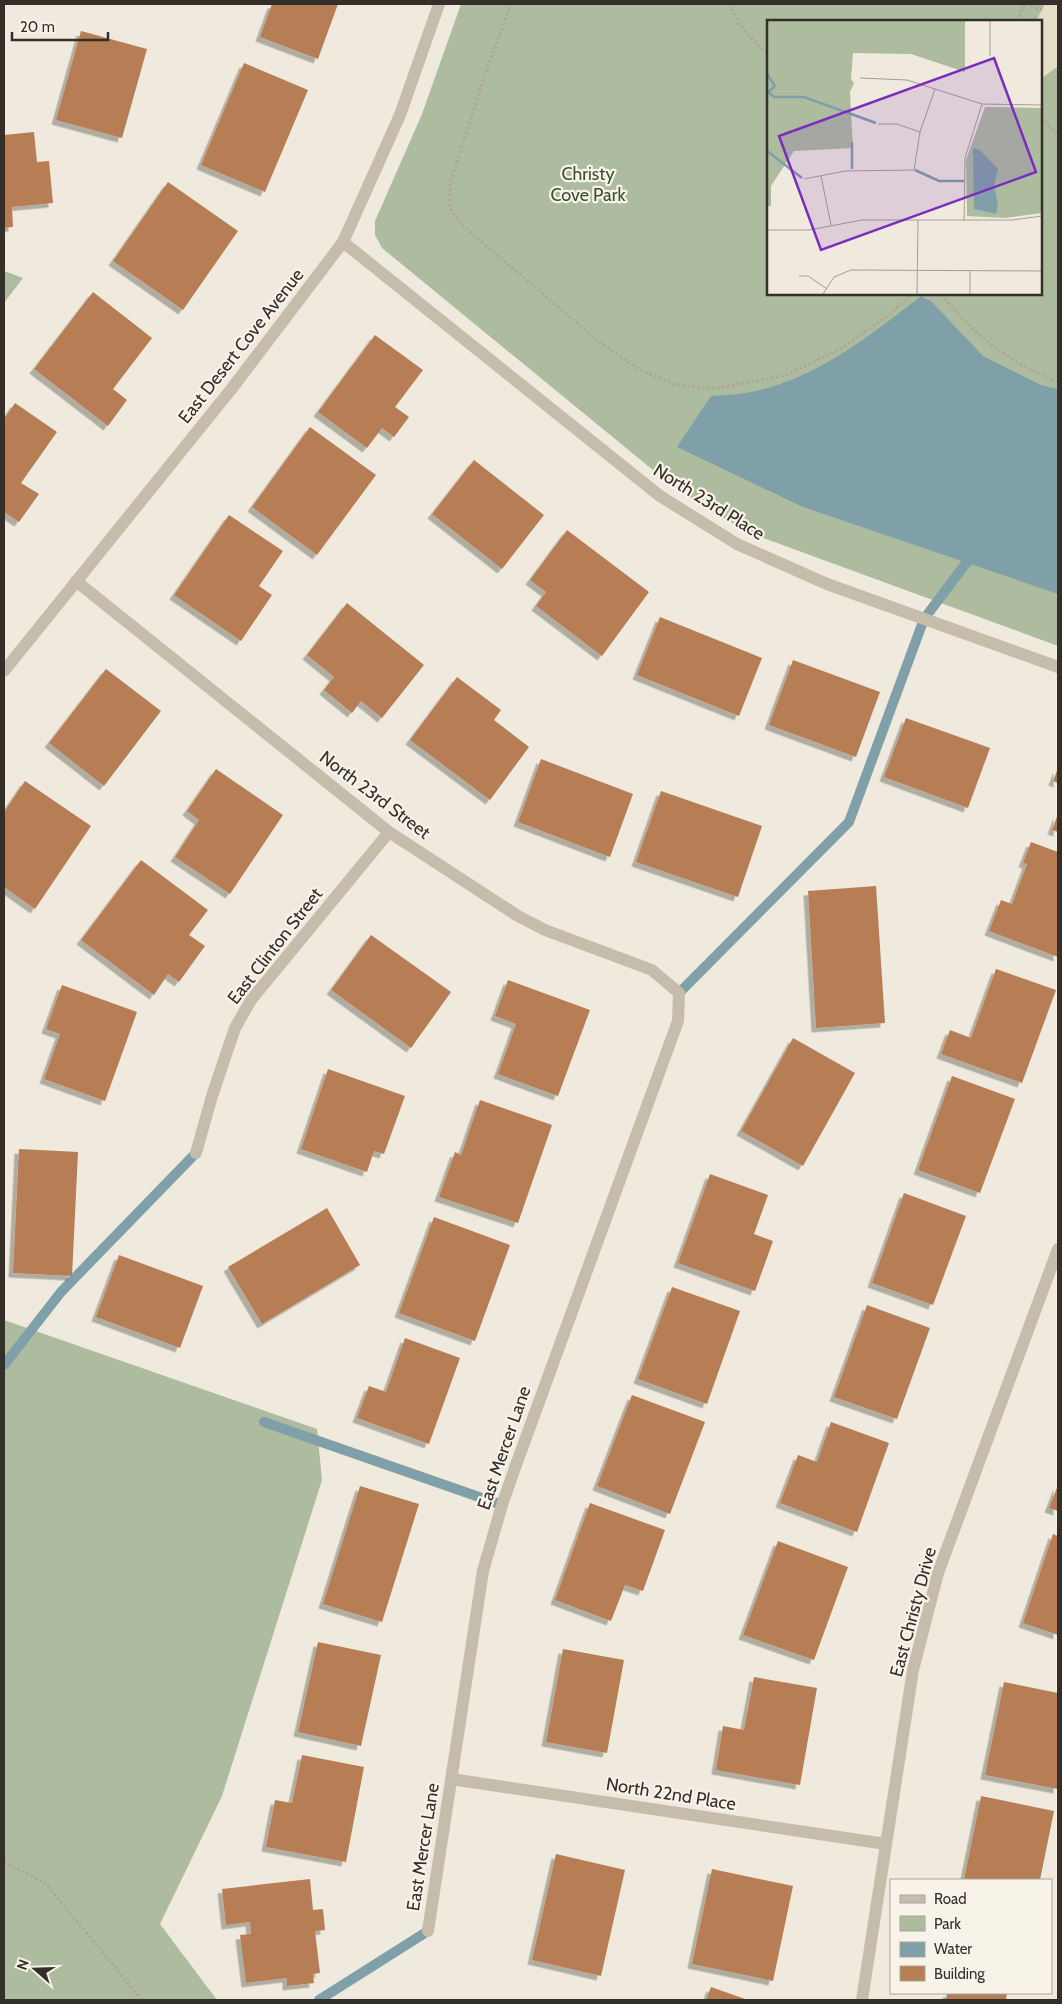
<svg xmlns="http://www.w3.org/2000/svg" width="1062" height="2004" viewBox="0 0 1062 2004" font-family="Cabin,sans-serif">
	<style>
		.green { fill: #adbc9f; fill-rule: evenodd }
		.plaza { fill: #e5ddc6 }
		.water { fill: #80a0a9 }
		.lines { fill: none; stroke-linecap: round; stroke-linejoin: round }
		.stream { stroke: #80a0a9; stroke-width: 10 }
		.building { fill: #b77e54; filter: url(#shadow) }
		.path { stroke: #b1a695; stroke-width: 3; stroke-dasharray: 2.5 2.5; stroke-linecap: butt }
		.street { stroke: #c6bcab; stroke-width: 12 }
		.labels { text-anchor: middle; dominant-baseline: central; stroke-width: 4.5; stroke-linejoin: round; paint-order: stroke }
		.park-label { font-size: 18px; fill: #3e5030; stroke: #f7f3e9 }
		.street-label { font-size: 18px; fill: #342f29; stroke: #f7f3e9 }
		.inset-river { fill: none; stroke: #80a0a9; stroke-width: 2.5 }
		.inset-road { fill: none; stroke: #a49f95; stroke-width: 1 }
		.view { fill: #7b2cbf; fill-opacity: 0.15; stroke: #7b2cbf; stroke-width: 2.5 }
		.inset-edge { fill: none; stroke: #342f29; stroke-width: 2.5 }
	</style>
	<defs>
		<filter id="shadow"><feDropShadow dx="-4.5" dy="4.5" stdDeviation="0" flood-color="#0004"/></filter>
	</defs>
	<rect width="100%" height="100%" fill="#efeadd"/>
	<path class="green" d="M461,4H1058V646L755,535L710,511L670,484L382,248L375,235V221L422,114ZM768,21H1041V294H768Z
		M4,271L23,278L4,303Z
		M4,1320L317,1429L322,1480L222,1796L160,1924L217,2000H4Z"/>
	<path class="plaza" d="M1045,4H1058V66L1041,79V21H1036Z"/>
	<path class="water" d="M921,296L932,302L983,356L1041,385L1058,389V594L803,507L677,447L711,396C722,395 734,395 745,393C813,382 869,336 921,296Z"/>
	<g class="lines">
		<path class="stream" d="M679,993L849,822L924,619L966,563L978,555
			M4,1365L61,1292L196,1153
			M264,1422L502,1505
			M319,2000L428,1931"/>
	</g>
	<path class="building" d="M272,4H338L318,59L260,37Z
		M81,31L147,49L122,138L56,120Z
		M244,63L308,90L265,192L201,165Z
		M34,132L37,162L49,161L53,203L12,207L13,227L4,228V135Z
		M168,182L238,231L183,310L113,261Z
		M93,292L152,338L113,389L127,400L108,426L34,369Z
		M375,335L423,370L395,407L409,417L394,437L382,428L367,448L318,412Z
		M15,403L57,432L21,483L39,494L19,522L4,512V419Z
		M310,427L376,475L317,555L252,507Z
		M474,460L544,515L502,569L432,514Z
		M229,515L283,551L259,586L272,595L241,641L174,595Z
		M567,530L649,592L602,656L536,606L546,592L530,580Z
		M347,603L424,665L382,718L361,701L352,713L324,690L334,677L307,655Z
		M660,617L762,658L739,716L637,675Z
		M793,660L880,692L856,757L769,725Z
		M106,669L161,711L104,786L49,743Z
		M457,677L501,710L494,720L529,747L490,800L410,740Z
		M906,718L990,748L968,808L884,777Z
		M541,759L633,794L610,857L518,822Z
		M1058,768V783L1053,781Z
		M216,769L283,815L230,894L175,857L199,820L187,811Z
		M25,781L91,826L35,909L4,887V812Z
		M661,791L762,826L738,897L636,862Z
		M1058,814V832L1052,830Z
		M1031,842L1058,852V957L989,931L1001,900L1012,904L1027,864L1023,863Z
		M141,860L208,910L189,935L205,946L179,982L168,974L154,995L81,940Z
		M876,886L885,1023L816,1028L808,891Z
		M371,935L451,992L411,1048L331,990Z
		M996,969L1056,990L1022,1083L941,1054L950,1030L971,1038Z
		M508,980L590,1010L558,1096L498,1074L516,1024L495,1016Z
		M62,985L137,1012L105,1101L44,1079L60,1034L46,1029Z
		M793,1038L855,1073L803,1166L741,1131Z
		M328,1069L405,1096L384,1154L374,1151L367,1172L301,1149Z
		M952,1076L1015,1099L980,1193L918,1170Z
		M480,1100L552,1125L518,1223L439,1197L455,1152L461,1155Z
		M19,1149L78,1152L72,1276L13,1273Z
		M710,1174L768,1195L754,1234L773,1241L755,1291L678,1263Z
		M904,1193L966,1216L933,1305L872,1283Z
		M327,1208L360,1265L262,1324L228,1267Z
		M434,1217L510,1245L475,1341L399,1313Z
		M119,1255L203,1286L180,1348L96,1317Z
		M672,1287L740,1311L707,1404L638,1379Z
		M867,1305L930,1328L897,1419L834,1397Z
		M405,1338L460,1358L429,1444L357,1418L369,1386L386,1392Z
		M632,1395L705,1422L670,1514L597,1486Z
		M831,1422L889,1443L857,1532L780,1503L798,1455L817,1462Z
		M1058,1485V1511L1049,1508Z
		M360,1486L419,1504L382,1622L323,1604Z
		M590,1503L665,1530L643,1591L625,1585L611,1621L555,1600Z
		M1053,1534L1058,1536V1635L1023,1623Z
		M778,1541L848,1567L814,1660L743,1635Z
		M318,1642L381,1655L361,1746L298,1732Z
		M563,1649L624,1660L607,1753L546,1742Z
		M754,1677L817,1688L800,1785L716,1770L723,1726L744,1730Z
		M1004,1682L1058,1693V1789L985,1775Z
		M302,1755L364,1767L346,1862L266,1847L275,1800L292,1803Z
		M981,1796L1054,1811L1040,1880H964Z
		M556,1854L625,1870L601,1976L532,1960Z
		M712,1869L793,1886L773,1981L692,1964Z
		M310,1879L313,1910L323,1909L325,1930L315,1931L320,1973L313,1974L314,1983L287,1986V1978L246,1983L240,1935L251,1934L250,1922L226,1925L222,1889Z
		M711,1987L748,2000H706Z
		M947,1993H1007L1006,2000H946Z"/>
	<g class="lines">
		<path class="path" d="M511,4L487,69L450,183V208L461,224L598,341L638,369L674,384L712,389L783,376L839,350L890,314L912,294
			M730,4L738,23L768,56
			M1026,4L1041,10
			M1018,21L1024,4
			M1041,118L1058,135
			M942,294C970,333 1013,365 1058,382
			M4,1862L45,1883L142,2000"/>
		<path class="street" d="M343,242L660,496L737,544L827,584L1058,667
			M76,581L389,832L518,916L545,930L652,970L679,993L678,1021L516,1465L502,1505L483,1571L428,1931
			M4,671L233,387L343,242L400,115L439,4
			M196,1153L212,1096L235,1028L251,1000L389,832
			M451,1779L886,1844
			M862,2000L913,1670L938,1573L1058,1249"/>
	</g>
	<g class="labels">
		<g class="park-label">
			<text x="588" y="174">Christy<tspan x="588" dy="21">Cove Park</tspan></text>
		</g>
		<g class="street-label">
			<text transform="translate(241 346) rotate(-52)">East Desert Cove Avenue</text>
			<text transform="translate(709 502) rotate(32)">North 23rd Place</text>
			<text transform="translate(375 795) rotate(37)">North 23rd Street</text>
			<text transform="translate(275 946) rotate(-52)">East Clinton Street</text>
			<text transform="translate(504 1448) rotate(-71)">East Mercer Lane</text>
			<text transform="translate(913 1612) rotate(-75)">East Christy Drive</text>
			<text transform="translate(671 1794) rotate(9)">North 22nd Place</text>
			<text transform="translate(423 1847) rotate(-81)">East Mercer Lane</text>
		</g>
	</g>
	<g transform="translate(767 20)">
		<rect width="275" height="275" fill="#efeadd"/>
		<path d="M0,1H198V52L144,34L86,33L84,59L87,63L83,72L86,128L27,131L4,166V186H0ZM218,87L275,88V193L238,198L200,196L199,140Z" fill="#adbc9f"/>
		<path d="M206,128L213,130L231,149L227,165L231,185L229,194L207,189Z" fill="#80a0a9"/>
		<path class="inset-river" d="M0,54L8,66L1,72L7,77H37L109,103M85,122V149M0,131L35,158M148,150L172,161H197"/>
		<path class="inset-road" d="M223,36V1M93,58L140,60L215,84L275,85M111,104H130L153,112M54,156L64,205M37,159L78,151L147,150L153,112L168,69M197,201L198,138L215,84M0,210H42L95,200H245L275,196M32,256H41L60,269M56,274L67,257L84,250L275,251M150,274L151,200M203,274V251"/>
		<path class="view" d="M227,38L269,152L54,230L12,116Z"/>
		<rect width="275" height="275" class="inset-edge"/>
	</g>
	<rect width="1062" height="2004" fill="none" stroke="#342f29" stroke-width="10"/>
	<rect x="890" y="1879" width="162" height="115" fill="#f7f3e9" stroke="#a9a59c"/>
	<rect x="900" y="1895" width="25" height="8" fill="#c6bcab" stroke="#a9a59c"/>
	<text x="934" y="1904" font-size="15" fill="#342f29">Road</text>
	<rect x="900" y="1916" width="25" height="15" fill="#adbc9f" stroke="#a9a59c"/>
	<text x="934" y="1929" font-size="15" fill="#342f29">Park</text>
	<rect x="900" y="1942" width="25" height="15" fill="#80a0a9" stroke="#a9a59c"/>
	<text x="934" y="1954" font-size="15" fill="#342f29">Water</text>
	<rect x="900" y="1966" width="25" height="15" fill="#b77e54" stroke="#a9a59c"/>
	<text x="934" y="1979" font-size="15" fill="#342f29">Building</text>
	<g transform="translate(35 1969) rotate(290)" stroke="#f7f3e9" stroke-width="4" paint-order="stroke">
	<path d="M0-4L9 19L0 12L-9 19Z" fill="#342f29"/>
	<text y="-8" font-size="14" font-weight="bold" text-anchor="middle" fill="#342f29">N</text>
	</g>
	<path d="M12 32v8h96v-8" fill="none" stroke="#342f29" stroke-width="2.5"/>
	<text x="20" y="32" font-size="15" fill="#342f29" stroke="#f7f3e9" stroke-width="4" paint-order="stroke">20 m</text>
</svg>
